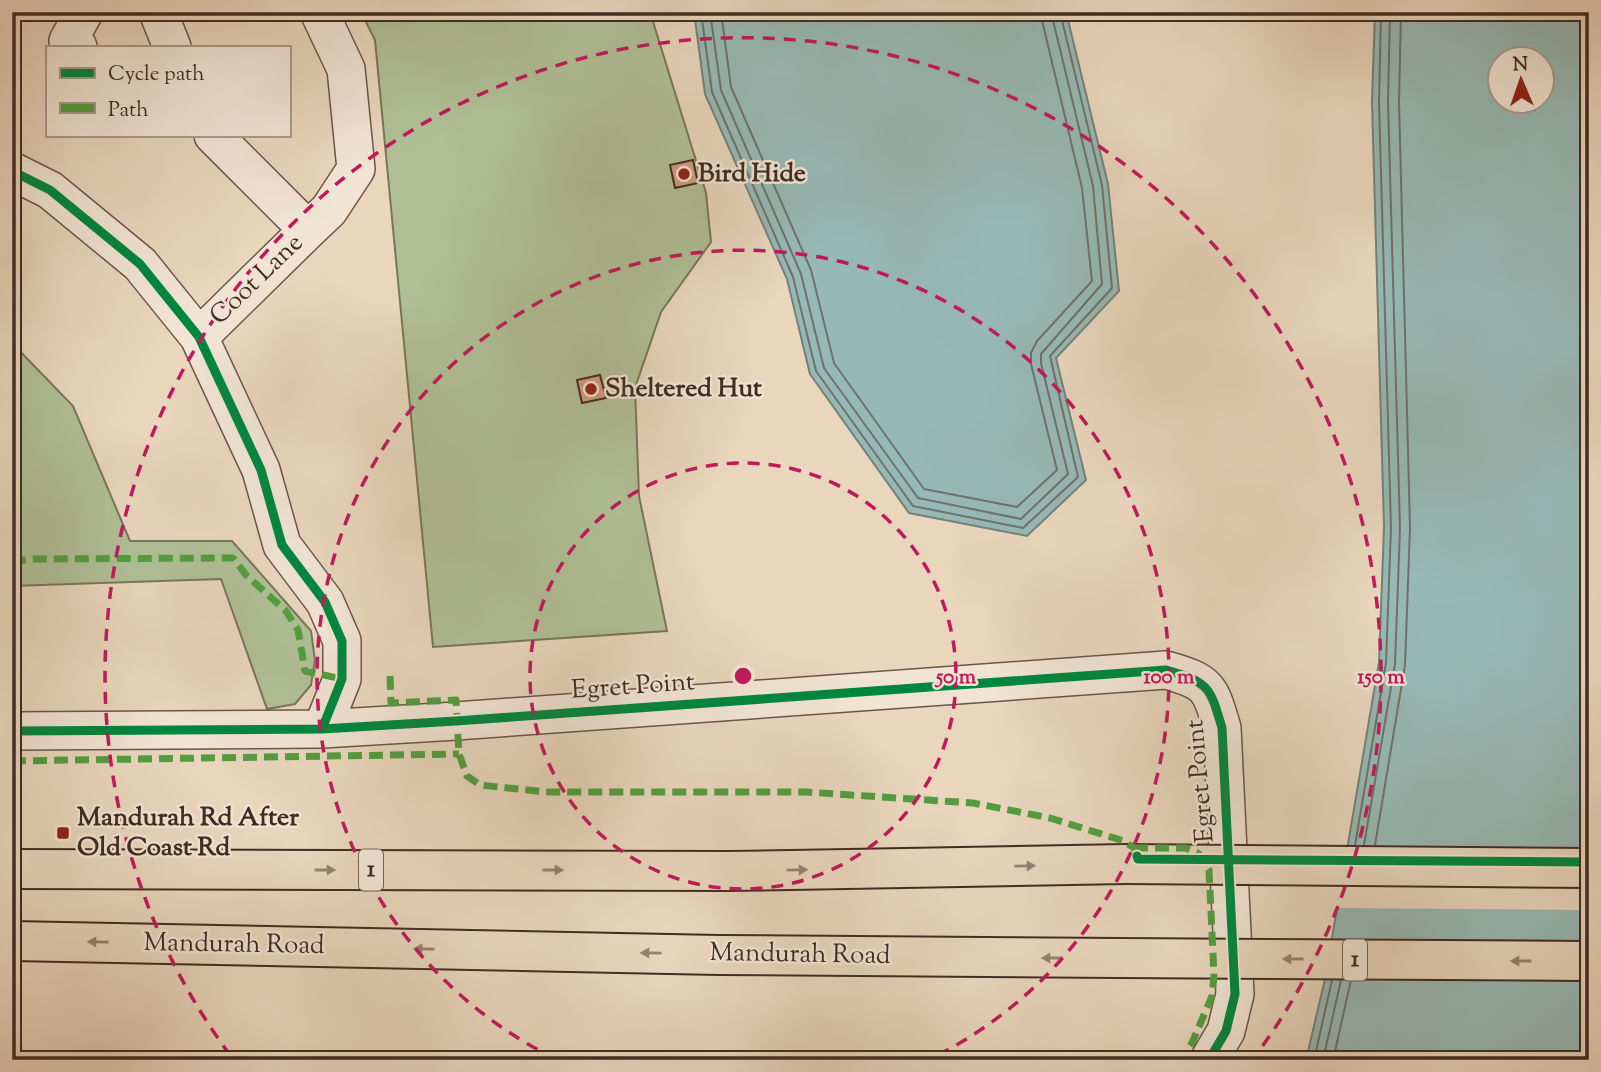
<svg xmlns="http://www.w3.org/2000/svg" width="1601" height="1072" viewBox="0 0 1601 1072" font-family="'Sorts Mill Goudy',serif">
	<style>
		.green { fill: #b0bf96; stroke: #78765c; stroke-width: 2 }
		.water { fill: #97b9b5; stroke: #75817a; stroke-width: 2; fill-rule: evenodd }
		.pier { fill: #e9d6bd }
		.lines { fill: none; stroke-linecap: round; stroke-linejoin: round }
		.shore { stroke: #6c726c; stroke-width: 2 }
		.building { fill: #d39c81; stroke: #412c22; stroke-width: 2 }
		.minor-casing { stroke: #6b5649; stroke-width: 40 }
		.highway-casing { stroke: #412c22; stroke-width: 42 }
		.minor { stroke: #f1e4d4; stroke-width: 37 }
		.highway { stroke: #e9d6bd; stroke-width: 38 }
		.highway-bridge-casing { stroke: #412c22; stroke-width: 42; stroke-linecap: butt }
		.highway-bridge { stroke: #e9d6bd; stroke-width: 38 }
		.quiet { stroke: #539d40; stroke-width: 7; stroke-dasharray: 14 7; stroke-linecap: butt }
		.cycleway-casing { stroke: #f1e4d4; stroke-width: 13 }
		.cycleway { stroke: #00873e; stroke-width: 9 }
		.oneway { fill: #958170 }
		.ring { fill: none; stroke: #c2185b; stroke-width: 3.5; stroke-dasharray: 12 9 }
		.poi-dot { fill: #8f2418; stroke: #f1e4d4; stroke-width: 2.5 }
		.labels { text-anchor: middle; dominant-baseline: central; stroke-width: 5; stroke-linejoin: round; paint-order: stroke }
		.shield { fill: #f1e4d4; stroke: #766357; stroke-width: 2 }
		.shield-label { font-size: 24px; font-weight: bold; fill: #412c22 }
		.poi-label { font-size: 26px; font-weight: bold; fill: #412c22; stroke: #f1e4d4; text-anchor: start }
		.street-label { font-size: 26px; fill: #412c22; stroke: #f1e4d4 }
		.centre { fill: #c2185b; stroke: #f1e4d4; stroke-width: 3.5 }
		.ring-label { font-size: 21px; text-anchor: middle; font-weight: bold; fill: #c2185b; stroke: #f1e4d4; stroke-width: 5; stroke-linejoin: round; paint-order: stroke }
	</style>
	<rect width="100%" height="100%" fill="#e9d6bd"/>
	<filter id="stains"><feTurbulence type="fractalNoise" baseFrequency=".00286" numOctaves="4"/><feColorMatrix values="0 0 0 0 .2 0 0 0 0 .09 0 0 0 0 .02 0 0 0 .5 -.17"/></filter>
	<radialGradient id="worn" r=".72"><stop offset=".6" stop-color="#630" stop-opacity="0"/><stop offset="1" stop-color="#630" stop-opacity=".3"/></radialGradient>
	<path class="green" d="M361,12H650L706,193L711,242L661,312L635,388L639,496L667,631L433,647L375,40Z
		M12,343L73,406L130,541H232L311,631L315,660L311,685L295,704L267,709L221,579L12,586Z"/>
	<path class="water" d="M694,12H1066L1108,184L1119,291L1056,358L1086,480L1027,536L909,513L810,374L787,279L705,94Z
		M1375,12H1589V1060H1306L1325,979L1379,662L1384,527L1372,102ZM1500,60H1542V102H1500Z"/>
	<path class="pier" d="M1342,857L1589,859V910L1334,908Z"/>
	<g class="lines">
		<path class="shore" d="M701,12L712,92L793,277L816,371L913,506L1023,528L1078,477L1050,356L1112,288L1102,185L1060,12
			M710,12L721,90L801,274L824,368L918,498L1021,519L1068,474L1041,363V354L1102,284L1093,186L1051,12
			M721,12L731,87L811,270L834,363L924,489L1017,507L1057,470L1031,364V353L1037,341L1092,281L1082,188L1040,12
			M1355,845L1386,663L1391,528L1379,102L1381,12
			M1364,845L1395,664L1400,528L1388,102L1390,12
			M1375,845L1405,665L1410,528L1399,102L1401,12
			M1314,1060L1332,980
			M1323,1060L1341,980
			M1333,1060L1351,980"/>
	</g>
	<path class="building" d="M693,160L698,183L675,188L670,165Z
		M600,375L606,398L582,403L577,380Z"/>
	<g class="lines">
		<defs>
			<path id="minor" d="M158,12L172,47
				M78,47L68,41L84,12
				M12,171L50,190L140,264L199,337L261,470L282,545L325,602L342,641V679L322,729
				M308,230L329,210L356,169L346,69L319,12
				M199,337L308,230L213,135
				M12,731L322,729L456,721L1166,670C1209,682 1210,687 1222,728L1235,994L1226,1031L1209,1060"/>
			<path id="highway" d="M12,869L729,871L1126,864
				M12,941L719,955L1120,958"/>
		</defs>
		<use href="#minor" class="minor-casing"/>
		<use href="#highway" class="highway-casing"/>
		<use href="#minor" class="minor"/>
		<use href="#highway" class="highway"/>
		<defs>
			<path id="highway-bridge" d="M1126,864L1589,868
				M1120,958L1589,961"/>
		</defs>
		<use href="#highway-bridge" class="highway-bridge-casing"/>
		<use href="#highway-bridge" class="highway-bridge"/>
		<path class="quiet" d="M12,562L30,559L233,558L246,575L286,611L298,630L305,671L342,679
			M390,676L391,703L456,700L459,754L467,776L480,785L546,792H806L973,803L1050,818L1124,841L1134,848L1137,856
			M12,761L459,754
			M1134,848H1185L1198,853L1209,870L1214,976L1212,996L1192,1043L1181,1060"/>
		<defs>
			<path id="cycleway" d="M12,171L50,190L140,264L199,337L261,470L282,545L325,602L342,641V679L322,729
				M12,731L322,729L456,721L1166,670C1209,682 1210,687 1222,728L1235,994L1226,1031L1209,1060
				M1137,856L1138,859L1589,862"/>
		</defs>
		<use href="#cycleway" class="cycleway-casing"/>
		<use href="#cycleway" class="cycleway"/>
	</g>
	<defs><path id="oneway-solid" d="M-6-.8H1V-3.2L6.5 0L1 3.2V.8H-6Z" transform="scale(1.75)"/></defs>
	<g class="oneway">
		<use href="#oneway-solid" transform="translate(1025 866) rotate(-1)"/>
		<use href="#oneway-solid" transform="translate(325 870)"/>
		<use href="#oneway-solid" transform="translate(553 870)"/>
		<use href="#oneway-solid" transform="translate(797 870) rotate(-1)"/>
		<use href="#oneway-solid" transform="translate(98 942) rotate(-179)"/>
		<use href="#oneway-solid" transform="translate(424 949) rotate(-179)"/>
		<use href="#oneway-solid" transform="translate(651 953) rotate(-179)"/>
		<use href="#oneway-solid" transform="translate(1052 958) rotate(-180)"/>
		<use href="#oneway-solid" transform="translate(1293 959) rotate(-180)"/>
		<use href="#oneway-solid" transform="translate(1521 961) rotate(-180)"/>
	</g>
	<g class="ring">
		<circle cx="743" cy="676" r="213"/>
		<path d="M556 1059A426 426 0 1 1 930 1059"/>
		<path d="M230 1055A638 638 0 1 1 1256 1055"/>
	</g>
	<g class="poi-dot">
		<circle cx="684" cy="174" r="7"/>
		<circle cx="591" cy="389" r="7"/>
		<rect x="56" y="826" width="14" height="14" rx="3.5"/>
	</g>
	<g class="labels">
		<g class="shield">
			<rect x="359" y="849.5" width="24" height="41" rx="5"/>
			<rect x="1343" y="939.5" width="24" height="41" rx="5"/>
		</g>
		<g class="shield-label">
			<text x="371" y="870">1</text>
			<text x="1355" y="960">1</text>
		</g>
		<g class="poi-label">
			<text x="698" y="174">Bird Hide</text>
			<text x="605" y="389">Sheltered Hut</text>
			<text x="77" y="818">Mandurah Rd After<tspan x="77" dy="30">Old Coast Rd</tspan></text>
		</g>
		<g class="street-label">
			<text transform="translate(257 280) rotate(-44)">Coot Lane</text>
			<text transform="translate(633 687) rotate(-4)">Egret Point</text>
			<text transform="translate(1201 781) rotate(-95)">Egret Point</text>
			<text transform="translate(234 945) rotate(1)">Mandurah Road</text>
			<text transform="translate(800 955) rotate(1)">Mandurah Road</text>
		</g>
	</g>
	<circle cx="743" cy="676" r="10" class="centre"/>
	<g class="ring-label">
		<text x="956" y="683">50 m</text>
		<text x="1169" y="683">100 m</text>
		<text x="1381" y="683">150 m</text>
	</g>
	<rect width="1601" height="1072" fill="none" stroke="#e9d6bd" stroke-width="42"/>
	<rect x="14" y="14" width="1573" height="1044" fill="none" stroke="#412c22" stroke-width="3.5"/>
	<rect x="21" y="21" width="1559" height="1030" fill="none" stroke="#412c22" stroke-width="2"/>
	<rect x="46" y="46" width="245" height="91" fill="#f1e4d4" stroke="#ab9a8d" stroke-width="2"/>
	<rect x="60" y="68" width="35" height="10" fill="#00873e" stroke="#ab9a8d" stroke-width="2"/>
	<text x="108" y="80" font-size="21" fill="#412c22">Cycle path</text>
	<rect x="60" y="103" width="35" height="10" fill="#539d40" stroke="#ab9a8d" stroke-width="2"/>
	<text x="108" y="116" font-size="21" fill="#412c22">Path</text>
	<g transform="translate(1521 80) rotate(358)"><circle r="33" fill="#f1e4d4" stroke="#ab9a8d" stroke-width="2"/>
	<path d="M0-5L12 26L0 18L-12 26Z" fill="#8f2418"/>
	<text y="-10" font-size="19" font-weight="bold" text-anchor="middle" fill="#412c22">N</text>
	</g>
	<rect width="100%" height="100%" filter="url(#stains)"/>
	<rect width="100%" height="100%" fill="url(#worn)"/>
</svg>
